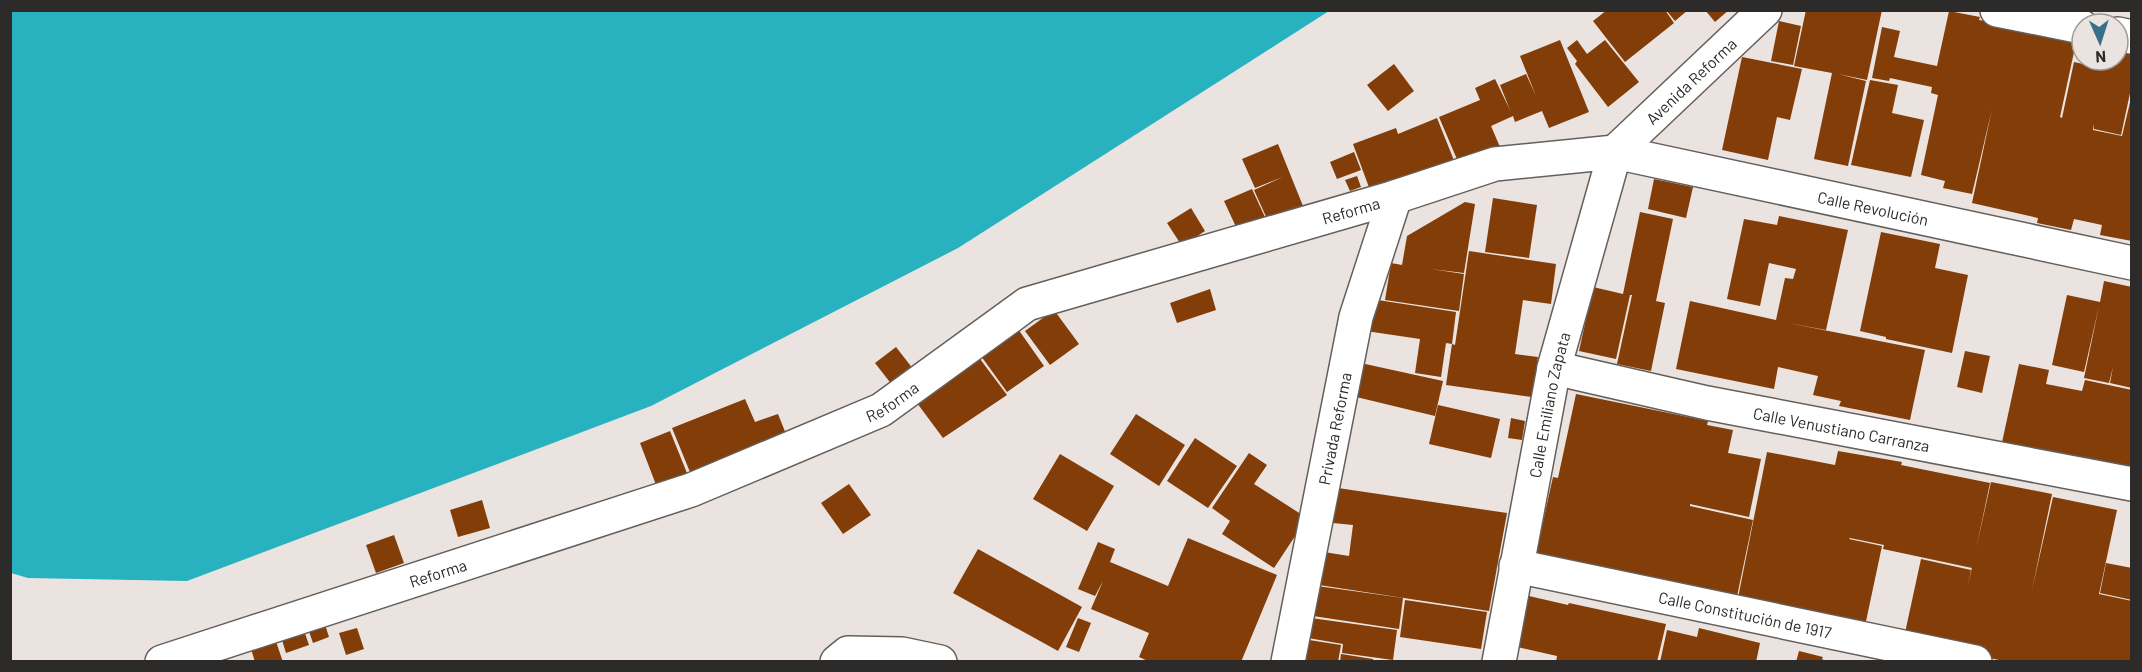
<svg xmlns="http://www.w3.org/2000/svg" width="2142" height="672" viewBox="0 0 2142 672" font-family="Barlow,sans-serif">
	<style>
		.water { fill: #28b1be }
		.building { fill: #823d08 }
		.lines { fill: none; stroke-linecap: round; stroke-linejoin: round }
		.minor-casing { stroke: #655f5c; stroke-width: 36 }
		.minor { stroke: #fff; stroke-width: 33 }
		.labels { text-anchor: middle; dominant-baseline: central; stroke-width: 6; stroke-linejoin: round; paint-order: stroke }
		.street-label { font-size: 16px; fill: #2d2b29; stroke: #eae3df }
	</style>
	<rect width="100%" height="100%" fill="#eae3df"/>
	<path class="water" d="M10,11L11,10L1329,11L958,248L651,406L187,581L28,578L11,573Z"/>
	<path class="building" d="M1607,10H1665L1674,23L1625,62L1593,21Z
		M1666,10H1688L1675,21Z
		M1705,10H1729L1715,22Z
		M1806,10H1882L1867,80L1838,74L1866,81L1848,166L1814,159L1832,73L1794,66Z
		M1949,11L1980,17L1979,20L2077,38L2060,117L2062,118L2074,62L2101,68L2102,60H2118V50L2132,53V84L2121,135L2094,129V124L2093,130L2122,136L2132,94V241L2100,235L2102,225L2074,219L2071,230L2037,223L2038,218L1972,203L1992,109L1972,194L1943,188L1945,181L1921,175L1938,95L1931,93L1932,87L1890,78L1889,81L1872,78L1882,27L1900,31L1894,57L1937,66Z
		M1779,21L1801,26L1793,65L1771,61Z
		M1560,40L1589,112L1549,128L1542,111L1515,122L1513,116L1491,126L1500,147L1459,164L1439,117L1480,100L1475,88L1495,79L1510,110L1500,85L1526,74L1536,96L1520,56Z
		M1577,40L1587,54L1605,40L1639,82L1608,107L1575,64L1577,61L1567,48Z
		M1742,57L1802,69L1790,120L1777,117L1768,160L1722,150Z
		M1394,64L1414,91L1388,111L1367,85Z
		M1870,80L1898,85L1892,113L1924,120L1911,177L1851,165Z
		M1437,118L1455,163L1416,178L1414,173L1370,190L1353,144L1396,128L1398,134Z
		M1278,144L1303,206L1268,221L1254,190L1283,177L1255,188L1242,159Z
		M1354,152L1361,170L1337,179L1330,162Z
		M1357,176L1361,187L1350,191L1345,180Z
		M1654,179L1693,187L1686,218L1648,209Z
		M1252,189L1265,217L1237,229L1224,201Z
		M1493,198L1537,205L1529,258L1485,252Z
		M1465,202L1475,204L1464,273L1431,269L1464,274L1459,311L1385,300L1391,263L1402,265L1407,236Z
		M1191,208L1205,231L1182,246L1167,223Z
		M1640,212L1673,219L1656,301L1665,303L1651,371L1617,364L1632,295H1630L1616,359L1579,351L1593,287L1623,294Z
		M1779,216L1848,230L1826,330L1788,323L1925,350L1910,420L1839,406L1841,401L1813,395L1818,376L1778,367L1774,389L1676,369L1690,301L1776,320L1785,278L1793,279L1796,269L1769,263L1760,306L1727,299L1744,219L1777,225Z
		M1881,232L1940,244L1935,268L1968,275L1952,353L1886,339V337L1860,331Z
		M1469,251L1556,264L1551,304L1523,300L1515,354L1538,357L1532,397L1446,385L1452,344L1455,345Z
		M2104,281L2132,287V388L2110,383L2113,367L2109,383L2084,378L2099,306L2084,372L2052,365L2067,295L2100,302Z
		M1210,289L1216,310L1177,323L1170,303Z
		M1371,299L1456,312L1452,344L1446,343L1441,377L1415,373L1420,339L1366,331Z
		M1054,310L1079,344L1050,365L1025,331Z
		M1018,329L1044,366L1007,392L981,356Z
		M896,347L917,374L896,390L875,363Z
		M1965,351L1990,356L1982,393L1957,387Z
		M977,355L1007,395L943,438L917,403Z
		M1356,362L1443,381L1435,416L1348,395Z
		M2019,364L2049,370L2046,384L2082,391L2085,380L2132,390V465L2129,476L2001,447Z
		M1576,394L1708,421L1707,425L1733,430L1728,453L1761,459L1749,517L1690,504V506L1753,520L1736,601L1535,558L1553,477L1558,478Z
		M745,399L755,422L778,414L788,439L692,477L672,428Z
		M1438,405L1500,419L1491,458L1429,444Z
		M1136,414L1185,445L1159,486L1110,454Z
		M1511,418L1525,421L1522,440L1508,438Z
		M670,431L689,478L658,490L640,443Z
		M1195,438L1237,466L1208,508L1167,481Z
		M1838,451L1902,462L1901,465L1990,483L1972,568L1883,549L1884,545L1850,538L1849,539L1882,546L1865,626L1738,598L1767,452L1835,465Z
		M1249,453L1267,465L1254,484L1307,518L1274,568L1222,534L1230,521L1212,508Z
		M1060,454L1114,486L1087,531L1033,499Z
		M1991,482L2052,494L2032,590L2053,497L2117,510L2099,594L2132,601V662H2010L1903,642L1921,559L1971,570L1968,585Z
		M849,484L871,515L843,534L821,503Z
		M1338,488L1507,513L1489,611L1319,585L1324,552L1349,556L1353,525L1333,523Z
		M482,500L490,528L458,537L450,510Z
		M394,535L404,563L376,573L366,545Z
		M1188,538L1277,575L1241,662H1150L1139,657L1149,633L1091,609L1103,581L1095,596L1078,589L1098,542L1115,549L1110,562L1168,586Z
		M978,549L1082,607L1058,651L953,593Z
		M2106,563L2132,568V600L2100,593Z
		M1317,586L1403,598L1399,629L1313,616Z
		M1529,596L1568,605L1569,603L1666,624L1657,662H1556L1557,656L1517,647Z
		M1405,600L1487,612L1481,649L1400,637Z
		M321,612L329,637L313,643L304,617Z
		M1078,618L1091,623L1079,652L1066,647Z
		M1311,618L1397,630L1393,660L1342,653L1343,644L1308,638Z
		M300,619L309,645L286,653L278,627Z
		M357,628L364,649L346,655L339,633Z
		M1699,628L1760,643L1756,662H1660L1667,630L1697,637Z
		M272,630L283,662H255L248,639Z
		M1309,640L1341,645L1338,662H1306Z
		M1799,651L1823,657L1822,659L1827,662H1796Z
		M1341,654L1373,659V662H1340Z"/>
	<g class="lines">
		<defs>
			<g id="minor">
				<path d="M1997,10L2082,27"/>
				<path d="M2118,34L2132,37"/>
				<path id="s1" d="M1615,152L1765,10"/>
				<path id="s2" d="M1554,368L1707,403L2132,484"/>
				<path id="s3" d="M1516,566L1975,662"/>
				<path id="s4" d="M162,662L691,490L881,410L1027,304L1395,197L1495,164L1615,152L2132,263"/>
				<path d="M837,662L848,653L902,654L940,662"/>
				<path id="s5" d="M1288,662L1356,317L1395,197"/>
				<path id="s6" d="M1499,662L1554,368L1615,152"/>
			</g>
		</defs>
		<use href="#minor" class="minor-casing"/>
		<use href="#minor" class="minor"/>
	</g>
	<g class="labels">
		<g class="street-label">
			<text stroke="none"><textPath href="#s1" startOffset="104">Avenida Reforma</textPath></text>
			<text stroke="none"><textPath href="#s4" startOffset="1816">Calle Revolución</textPath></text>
			<text stroke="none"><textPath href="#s4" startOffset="1280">Reforma</textPath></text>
			<text stroke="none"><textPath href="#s4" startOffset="776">Reforma</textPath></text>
			<text stroke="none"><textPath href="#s6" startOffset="262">Calle Emiliano Zapata</textPath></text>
			<text stroke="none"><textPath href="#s5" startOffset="238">Privada Reforma</textPath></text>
			<text stroke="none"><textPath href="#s2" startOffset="294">Calle Venustiano Carranza</textPath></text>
			<text stroke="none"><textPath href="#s4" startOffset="290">Reforma</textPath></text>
			<text stroke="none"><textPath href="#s3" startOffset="234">Calle Constitución de 1917</textPath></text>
		</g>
	</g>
	<rect width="2142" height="672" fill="none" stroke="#2d2b29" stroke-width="24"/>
	<g transform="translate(2100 42) rotate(177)"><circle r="28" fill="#eae3df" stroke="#9e9996" stroke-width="1.5"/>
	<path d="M0-4.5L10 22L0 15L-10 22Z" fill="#38708a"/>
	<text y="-9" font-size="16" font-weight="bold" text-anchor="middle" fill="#2d2b29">N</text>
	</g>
</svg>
